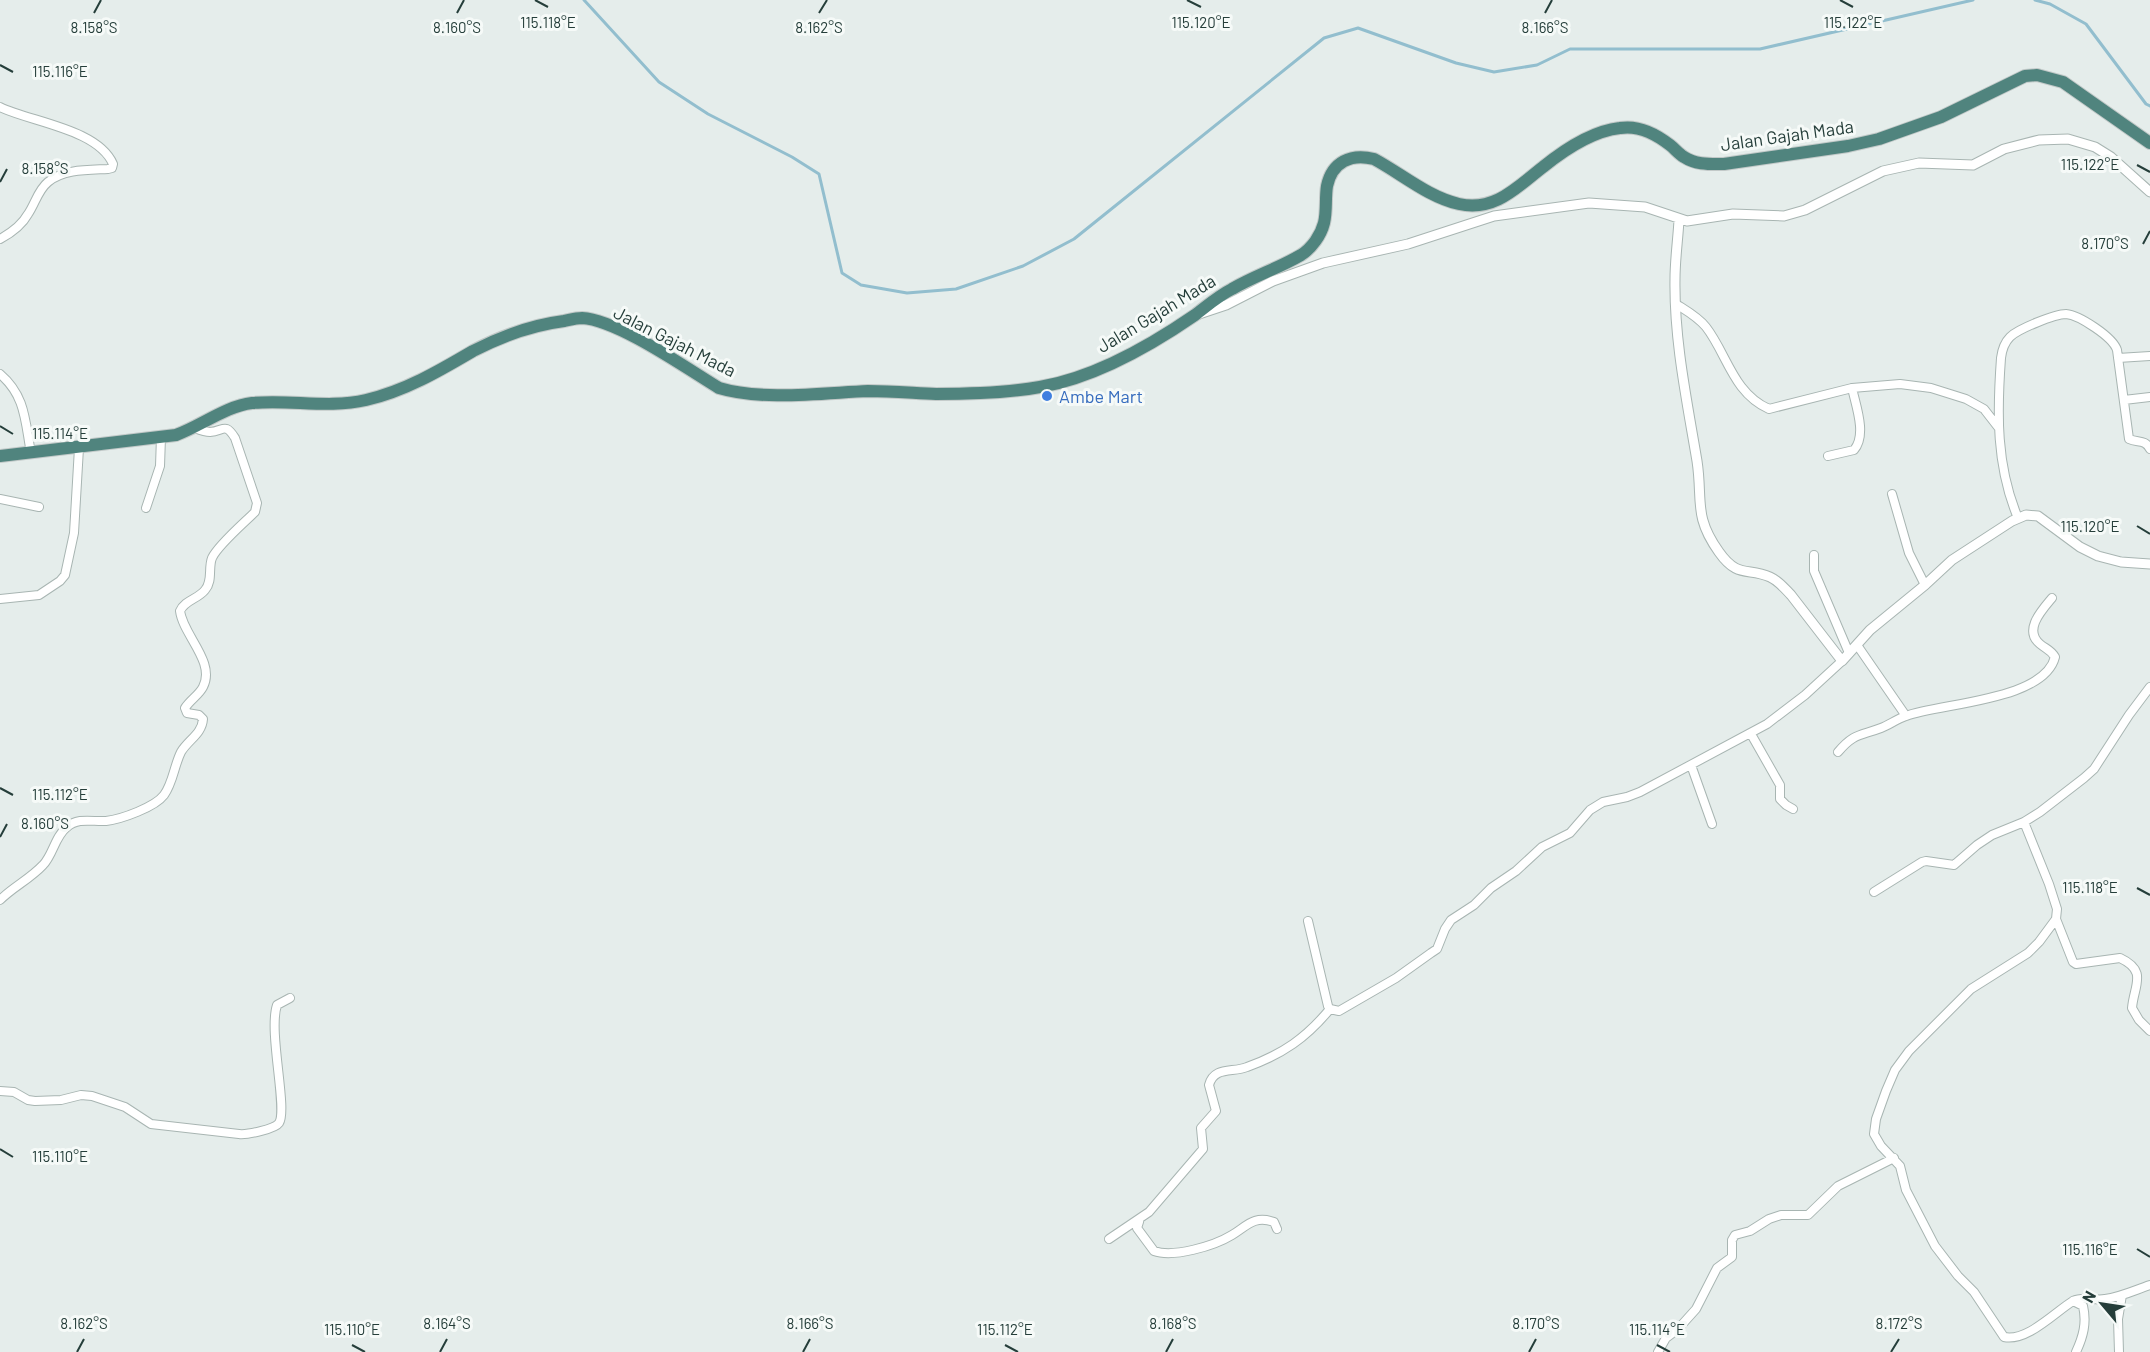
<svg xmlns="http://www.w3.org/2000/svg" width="2150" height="1352" viewBox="0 0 2150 1352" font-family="Barlow,sans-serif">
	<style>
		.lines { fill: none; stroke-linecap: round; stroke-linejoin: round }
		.stream { stroke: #92bece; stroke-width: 3 }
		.minor-casing { stroke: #a8b5b2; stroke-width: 10 }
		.tertiary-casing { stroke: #a8b5b2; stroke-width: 11 }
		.trunk-casing { stroke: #c2c9c8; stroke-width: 14 }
		.minor { stroke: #fff; stroke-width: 8 }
		.tertiary { stroke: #fff; stroke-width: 9 }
		.trunk { stroke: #50847e; stroke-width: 12 }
		.ticks { fill: none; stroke: #253e3a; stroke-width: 2 }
		.shop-dot { fill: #3f7fe0; stroke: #f6faf8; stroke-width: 2 }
		.labels { text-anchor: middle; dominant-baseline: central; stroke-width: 6; stroke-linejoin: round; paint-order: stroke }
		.street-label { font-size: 18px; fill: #253e3a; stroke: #f6faf8 }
		.shop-label { font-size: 18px; fill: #366cbe; stroke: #f6faf8; text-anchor: start }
		.ticks-label { font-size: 15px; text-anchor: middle; fill: #253e3a; stroke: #f6faf8; stroke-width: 6; stroke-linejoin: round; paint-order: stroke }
	</style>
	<rect width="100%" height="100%" fill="#e5edeb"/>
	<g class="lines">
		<path class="stream" d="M584,0L659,82L708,114L792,157L819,174L842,273L861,285L907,293L956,289L1023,266L1074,239L1324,38L1358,28L1456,63L1494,72L1537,65L1570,49H1760L1973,0
			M2035,0L2050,4L2086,24L2146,104L2150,106"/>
		<defs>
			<path id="minor" d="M0,107C31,122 98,129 113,164L112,168L108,169C88,170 64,169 48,182C38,190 35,204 28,214C22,225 11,233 0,239
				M1676,304C1687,311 1698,317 1706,327C1727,354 1733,393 1769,409L1852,388L1900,384L1931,388L1966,399L1984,409L1998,427
				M2118,358L2150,356
				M0,374C26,396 25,422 31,453
				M2124,400L2150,397
				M1828,456L1854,450C1867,435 1856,406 1852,388
				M1892,494L1909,553L1925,585
				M0,499L39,507
				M146,508L160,466L161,437
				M2018,518C1996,466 1997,413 2001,358C2002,350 2004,343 2010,337C2018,329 2055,314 2066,314C2079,315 2113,337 2117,350L2129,439C2138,443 2145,439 2150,449
				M1814,555V571L1849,653
				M0,599L39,595L60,581L65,575L74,533L79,448
				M1857,645L1906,716
				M1751,734L1780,785V799L1786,805L1793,809
				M1838,752C1854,733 1860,736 1881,728C1889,725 1897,719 1906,716C1940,703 2044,701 2055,657C2051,650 2046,649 2040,644C2023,630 2042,610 2052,598
				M1691,765L1712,824
				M2024,822L2049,884L2057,909L2056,919L2039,942L2028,953L1971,989L1909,1051L1895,1070L1886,1091L1876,1119L1874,1134L1881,1146L1900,1166L1906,1190L1935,1246L1958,1276L1974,1292L2004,1337C2027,1342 2055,1312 2073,1301C2083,1296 2095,1301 2105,1299C2121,1297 2135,1290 2150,1285
				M1874,892L1922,862L1926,861L1954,865L1977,845L1992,835L2024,822L2040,812L2084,778L2094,769L2129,715L2150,687
				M0,900C13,887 30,879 43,865C53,855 55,836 67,827C78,817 93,822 106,821C122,819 155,807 164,795C173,783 174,766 181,752C188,740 202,734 203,719L199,715L187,713L185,708C190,700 199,695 203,687C216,662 183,635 180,611C185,600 198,599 205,590C213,581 208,568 212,558C218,545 244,523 255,512L257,503L235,438C225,422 224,431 210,432C205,432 200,430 195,428
				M2056,919L2073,962L2076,964L2120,958C2148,971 2134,985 2132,1008L2139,1020L2150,1031
				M1308,921L1328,1006L1330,1009L1339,1011L1396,978L1431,953L1437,949L1445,929L1451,920L1474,905L1491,888L1516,871L1542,847L1570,833L1590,810L1603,802L1627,797L1640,792L1767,724L1805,695L1842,661
				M0,1091L14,1092L28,1100L35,1101L61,1100L81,1095L92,1096L125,1107L151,1124L239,1134C247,1135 275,1129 279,1123C288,1109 268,1032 277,1005L290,998
				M1139,1222L1137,1228L1154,1251C1173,1258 1214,1246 1232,1235C1247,1226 1254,1215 1274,1222L1277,1229
				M1109,1239L1149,1212L1203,1149L1201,1128L1216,1111L1209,1085C1214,1066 1233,1073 1247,1067C1283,1054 1306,1038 1330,1009
				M2073,1301L2083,1306C2087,1323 2083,1337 2076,1352
				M1658,1352L1666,1338L1678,1329L1696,1309L1717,1268L1732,1257V1240L1735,1235L1750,1231L1769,1219L1781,1215H1808L1838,1186L1894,1158
				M2119,1352L2118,1319L2122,1295"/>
			<path id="tertiary" d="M1679,220C1678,239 1675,259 1675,279C1674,340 1687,401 1697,461C1703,500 1693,516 1719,552C1738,579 1748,567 1770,577C1779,581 1785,589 1791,595L1842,661L1870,630L1925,585L1952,560L2012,521L2026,515L2038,516L2080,547L2098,556L2121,562L2150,564
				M1199,314L1226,305L1273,281L1323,263L1408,244L1494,216L1589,203L1645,207L1687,221L1733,214L1784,216L1805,210L1883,171L1919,163L1973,165L2004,149L2039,140L2068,139L2095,147L2111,157L2150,192"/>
			<path id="trunk" d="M0,456L176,435C201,426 226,406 252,403C290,399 328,409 366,400C405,391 439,371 473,351C502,336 532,325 564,321C569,320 576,318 582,318C618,320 686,368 719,388C762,401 823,393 868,391C891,391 913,393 936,394C970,394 1006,393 1040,387C1093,378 1150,346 1195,315C1207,306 1218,296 1232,289C1254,276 1279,268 1301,255C1312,248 1321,235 1324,223C1327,211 1325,198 1327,186C1332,162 1351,153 1374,159C1402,174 1428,197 1459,204C1495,212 1517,187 1543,167C1564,150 1592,131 1620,128C1638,125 1656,134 1670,145C1675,149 1679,154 1684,157C1696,165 1710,164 1724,164L1848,146L1879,139L1941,117L2025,76L2037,75L2063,82L2150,143"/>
		</defs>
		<use href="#minor" class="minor-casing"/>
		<use href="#tertiary" class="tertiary-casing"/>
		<use href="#trunk" class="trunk-casing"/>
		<use href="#minor" class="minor"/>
		<use href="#tertiary" class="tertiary"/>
		<use href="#trunk" class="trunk"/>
	</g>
	<path class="ticks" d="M535,0L548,7M1187,0L1201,7M1840,0L1853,7M94,13L101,0M457,13L464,0M819,13L827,0M1545,13L1552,0M0,65L13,72M2137,165L2150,172M0,182L7,169M2143,244L2150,231M0,426L13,434M2137,526L2150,534M0,788L13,795M0,837L7,824M2137,888L2150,895M0,1149L13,1157M2137,1249L2150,1257M352,1345L365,1352M1005,1345L1018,1352M1657,1345L1670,1352M77,1352L84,1339M440,1352L447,1339M803,1352L810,1339M1166,1352L1173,1339M1529,1352L1536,1339M1891,1352L1899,1339"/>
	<circle class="shop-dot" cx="1047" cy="396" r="6"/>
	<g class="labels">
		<g class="street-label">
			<text transform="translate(1787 135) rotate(-8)">Jalan Gajah Mada</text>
			<text transform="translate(1156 313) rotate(-31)">Jalan Gajah Mada</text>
			<text transform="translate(675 341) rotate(27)">Jalan Gajah Mada</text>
		</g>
		<g class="shop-label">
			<text x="1059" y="396">Ambe Mart</text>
		</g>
	</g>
	<g class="ticks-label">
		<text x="1853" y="28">115.122°E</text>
		<text x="548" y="28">115.118°E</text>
		<text x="1201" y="28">115.120°E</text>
		<text x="94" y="33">8.158°S</text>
		<text x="457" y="33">8.160°S</text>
		<text x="819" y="33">8.162°S</text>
		<text x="1545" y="33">8.166°S</text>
		<text x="60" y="77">115.116°E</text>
		<text x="2090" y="170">115.122°E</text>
		<text x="45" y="174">8.158°S</text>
		<text x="2105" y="249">8.170°S</text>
		<text x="60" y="439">115.114°E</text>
		<text x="2090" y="532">115.120°E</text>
		<text x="60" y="800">115.112°E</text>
		<text x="45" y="829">8.160°S</text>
		<text x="2090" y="893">115.118°E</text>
		<text x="60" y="1162">115.110°E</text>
		<text x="2090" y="1255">115.116°E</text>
		<text x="84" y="1329">8.162°S</text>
		<text x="447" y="1329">8.164°S</text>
		<text x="810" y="1329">8.166°S</text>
		<text x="1173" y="1329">8.168°S</text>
		<text x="1536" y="1329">8.170°S</text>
		<text x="1899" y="1329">8.172°S</text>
		<text x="352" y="1335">115.110°E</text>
		<text x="1005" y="1335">115.112°E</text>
		<text x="1657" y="1335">115.114°E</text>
	</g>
	<g transform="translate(2102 1304) rotate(299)" stroke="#f6faf8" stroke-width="4.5" paint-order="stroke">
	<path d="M0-4.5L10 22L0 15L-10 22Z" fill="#253e3a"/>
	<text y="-9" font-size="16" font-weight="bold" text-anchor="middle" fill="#253e3a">N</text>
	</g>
</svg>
